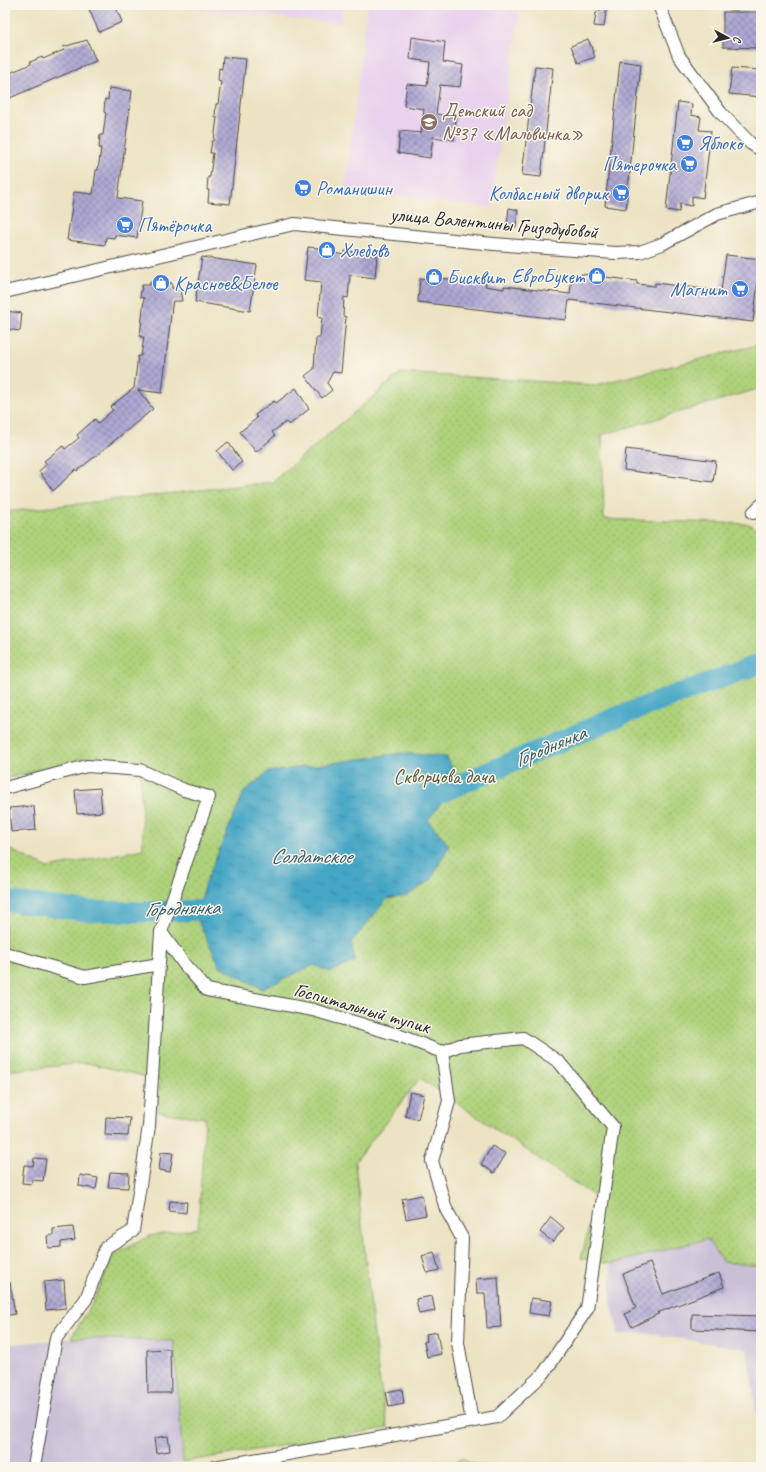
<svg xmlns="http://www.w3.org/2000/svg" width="766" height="1472" viewBox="0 0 766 1472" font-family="Caveat,sans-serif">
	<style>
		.built { fill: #e9d2ed }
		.industrial { fill: #c9bfd7 }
		.grass { fill: url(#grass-dots); stroke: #6d7e53 }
		.pitch { fill: #afd27b; stroke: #6d7e53 }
		.water { fill: url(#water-ripples); stroke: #386878 }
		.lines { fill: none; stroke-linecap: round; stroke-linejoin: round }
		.river { stroke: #45a6c5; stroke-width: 21 }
		.building { fill: url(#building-cross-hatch) }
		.minor-casing { stroke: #484742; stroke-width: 14 }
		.minor { stroke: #fff; stroke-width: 12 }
		.labels { text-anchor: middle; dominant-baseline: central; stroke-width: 3; stroke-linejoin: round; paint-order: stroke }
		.education-label { font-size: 20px; fill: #785e54; stroke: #fbf7ec; text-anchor: start }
		.shop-label { font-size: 20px; fill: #366cbe; stroke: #fbf7ec; text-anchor: start }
		.street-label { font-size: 20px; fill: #2b2b2b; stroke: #fbf7ec }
		.park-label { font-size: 20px; fill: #535d43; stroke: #fbf7ec }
		.water-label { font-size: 21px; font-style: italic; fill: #355c69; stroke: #fbf7ec }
	</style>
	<defs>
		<pattern id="grass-dots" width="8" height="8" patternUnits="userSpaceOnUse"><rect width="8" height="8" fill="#afd27b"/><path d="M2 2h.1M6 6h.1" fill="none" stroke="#97b46a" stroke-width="1.8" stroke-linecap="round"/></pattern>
		<pattern id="water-ripples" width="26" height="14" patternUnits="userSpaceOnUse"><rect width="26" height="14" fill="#45a6c5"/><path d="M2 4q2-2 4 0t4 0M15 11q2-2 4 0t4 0" fill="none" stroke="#3a87a0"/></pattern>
		<pattern id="building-cross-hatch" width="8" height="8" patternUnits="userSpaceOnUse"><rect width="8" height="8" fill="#aea7d3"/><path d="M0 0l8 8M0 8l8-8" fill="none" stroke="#8e88ab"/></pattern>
	</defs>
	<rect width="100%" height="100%" fill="#fbf7ec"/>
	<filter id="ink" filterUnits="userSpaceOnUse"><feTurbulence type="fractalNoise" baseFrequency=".025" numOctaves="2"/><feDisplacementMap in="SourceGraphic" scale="8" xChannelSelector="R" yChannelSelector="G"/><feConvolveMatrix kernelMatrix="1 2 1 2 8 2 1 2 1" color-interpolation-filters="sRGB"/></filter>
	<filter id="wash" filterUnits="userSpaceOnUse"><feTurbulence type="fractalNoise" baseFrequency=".012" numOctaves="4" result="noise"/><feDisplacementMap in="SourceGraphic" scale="16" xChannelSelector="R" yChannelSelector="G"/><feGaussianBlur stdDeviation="0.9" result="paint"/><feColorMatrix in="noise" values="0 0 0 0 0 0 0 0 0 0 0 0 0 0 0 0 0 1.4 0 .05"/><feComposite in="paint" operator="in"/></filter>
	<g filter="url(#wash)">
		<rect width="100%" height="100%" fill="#ece3c3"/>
		<path class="built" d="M159,5H343L341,24Z
			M367,5H465L520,11L491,208L345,190Z"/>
		<path class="industrial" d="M707,1239L723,1262L761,1266V1444L747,1349L636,1332L619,1335L611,1302V1264Z
			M71,1338L174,1341L183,1462L158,1467H5V1345Z"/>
		<path class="grass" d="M761,344V388L602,435L604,519L750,524L761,532V1041L759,1092L761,1093V1266L723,1262L707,1239L611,1264L581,1258L597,1198L420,1078L355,1162L378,1371L388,1428L183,1462L174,1341L71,1338L93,1302L113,1256L149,1236L198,1228L205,1118L158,1112L160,1080L87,1063L5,1071V847L48,868L143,849L140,761L82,758L5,779V512L272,482L401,373L596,385Z"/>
		<path class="pitch" d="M463,1458L470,1463L491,1467H432L437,1460L451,1466Z"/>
		<path class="water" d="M402,753L447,757L458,782L428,820L449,845L431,880L407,896L387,899L351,943L356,961L330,972L314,965L262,989L220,966L198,921L204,886L244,792L268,772Z"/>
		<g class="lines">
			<path class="river" d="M428,798L617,717L761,663
				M5,901L88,911L150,912L225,909L228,907"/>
		</g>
		<g id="blocks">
			<path class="building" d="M91,5H115L122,22L99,32L89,9L92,8Z
				M607,5L604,27L594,26L596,13Z
				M723,12H761V48L723,47Z
				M412,37L445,42L443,62L463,65L460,87L440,85L436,114L456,117L454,140L433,137L430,158L398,153L400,131L421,133L424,109L404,106L407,84L427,86L430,62L410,59Z
				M588,39L591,46L593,47L592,50L595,57L578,63L571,46Z
				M87,40L96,61L5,100V75L31,64L30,62L42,57L43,59L64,50L63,47Z
				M223,57L246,59L230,204L208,202L209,190H207L208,177H210L213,153H210L212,141H214L217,117H215L216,104H218L221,82L218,81L219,68L222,69Z
				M620,61L641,64L626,209L605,206Z
				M535,66L553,68L541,177L522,175Z
				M732,68L761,70V97L729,94Z
				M109,88L132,91L118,198L142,201L137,238L115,235L114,238L106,237L105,245L67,240L74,192L93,194L96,170H98L101,148H99L100,135H103L106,113L104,112L105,99L108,100Z
				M678,102L692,104L691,115L701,117L699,130L711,131L703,198L692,196V206L680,204L679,212L666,210Z
				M509,208L518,210L516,227L507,225Z
				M308,247L327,249V252L345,255V251L377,255L375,278L350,275L348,298L344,297L343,316L346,317L341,373L333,372L327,383L332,390L322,398L305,376L314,369L316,338H320L322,318L318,317L321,282L304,280Z
				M726,255L761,259V282H758L753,322L569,300L566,320L418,302L420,278L430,279V277L486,283L485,286L504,289V286L570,294L572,276L581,277V274L637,281V284L655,286V283L721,291Z
				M202,257L257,265L250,311L195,302Z
				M150,281L172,283V288L180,289L182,301H173L172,306L162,393L138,390L153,409L77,471L76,469L53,491L39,471L47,464L44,461L63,446L65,449L79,438L77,435L95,419L98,423L113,410L110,407L134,388L138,356H141L144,337H140L144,298L140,297L142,285H150Z
				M5,311L22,313L20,331L5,329Z
				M296,388L309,409L289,425L286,422L272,432L275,436L256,452L240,432L257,418L255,415L274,401L276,403Z
				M228,442L242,462L232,470L217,451Z
				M626,449L716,461L713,482L624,470Z
				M100,788L102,812L77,814L75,790Z
				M34,806L36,830L11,832L9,808Z
				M410,1092L424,1095L418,1119L405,1116Z
				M106,1117L130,1118L128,1136L105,1135Z
				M492,1146L506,1154L494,1173L481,1164Z
				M161,1152L173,1153L170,1172L159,1170Z
				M34,1158L46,1159L43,1181L32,1180V1184L22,1183L24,1165L33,1166Z
				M110,1172L129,1173L128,1188L108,1187Z
				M80,1175L98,1178L96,1189L79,1186Z
				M422,1195L426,1215L406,1219L402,1199Z
				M170,1201L187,1202L186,1213L169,1211Z
				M551,1217L564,1228L553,1242L540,1232Z
				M73,1227L75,1240L61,1242V1247L48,1248L47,1236L53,1235V1229Z
				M434,1252L439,1270L427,1273L422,1256Z
				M650,1263L663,1294L719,1273L724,1287L657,1313H660L632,1327L625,1314L636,1308L623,1274Z
				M498,1277L501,1327L487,1328L485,1293H477L476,1279Z
				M64,1280L66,1308L46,1310L44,1282Z
				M10,1282L15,1314L5,1316V1283Z
				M432,1296L435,1311L419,1314L416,1299Z
				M531,1298L552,1301L549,1316L529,1313Z
				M692,1314L761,1316V1332L692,1329Z
				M437,1332L441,1354L427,1357L424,1342L427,1341L426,1334Z
				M170,1349L171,1393H148L147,1350Z
				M402,1389L404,1404L389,1407L386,1392Z
				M168,1436L170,1451L156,1453L154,1438Z"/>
		</g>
	</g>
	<g filter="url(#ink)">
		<use href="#blocks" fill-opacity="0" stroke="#484742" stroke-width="1"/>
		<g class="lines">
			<defs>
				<path id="minor" d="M659,5L679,56L721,113L750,143L761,150
					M5,292L294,224L494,244L615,253L640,252L662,244L717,214L761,202
					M753,513L761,505
					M5,788L87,766L140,770L184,790L209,797L161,932L149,1126L133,1231L106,1247L86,1299L56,1338L34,1467
					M161,932L184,964L207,990L313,1010L398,1035L442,1052L449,1101L432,1161L446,1209L462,1238L458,1343L472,1421
					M5,953L85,977L159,964
					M214,1467L497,1417L544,1373L587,1309L613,1127L559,1062L523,1038L460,1045L442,1052"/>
			</defs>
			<use href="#minor" class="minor-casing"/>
			<use href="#minor" class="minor"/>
		</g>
	</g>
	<defs>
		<symbol id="school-disc" viewBox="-11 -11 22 22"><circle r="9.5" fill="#8d6e63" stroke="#fbf7ec"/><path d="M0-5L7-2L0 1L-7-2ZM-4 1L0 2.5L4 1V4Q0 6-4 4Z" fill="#fff"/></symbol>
		<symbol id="supermarket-disc" viewBox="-11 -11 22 22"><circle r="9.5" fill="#3f7fe0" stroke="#fbf7ec"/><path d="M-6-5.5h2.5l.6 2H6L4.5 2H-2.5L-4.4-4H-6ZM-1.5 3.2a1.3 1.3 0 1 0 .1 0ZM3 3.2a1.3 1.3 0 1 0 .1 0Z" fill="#fff"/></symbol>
		<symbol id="shop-disc" viewBox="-11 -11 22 22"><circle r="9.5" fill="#3f7fe0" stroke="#fbf7ec"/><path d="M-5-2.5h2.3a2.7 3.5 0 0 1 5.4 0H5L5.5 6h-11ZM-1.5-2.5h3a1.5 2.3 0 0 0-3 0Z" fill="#fff"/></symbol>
	</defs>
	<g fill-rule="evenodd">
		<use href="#school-disc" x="419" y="112" width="20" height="20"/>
		<use href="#supermarket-disc" x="675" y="133" width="20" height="20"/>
		<use href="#supermarket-disc" x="679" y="154" width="20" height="20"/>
		<use href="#supermarket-disc" x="293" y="178" width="20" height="20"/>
		<use href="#supermarket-disc" x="611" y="183" width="20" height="20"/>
		<use href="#supermarket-disc" x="115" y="215" width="20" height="20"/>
		<use href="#shop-disc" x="317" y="240" width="20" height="20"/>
		<use href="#shop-disc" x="587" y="266" width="20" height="20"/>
		<use href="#shop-disc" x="424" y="267" width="20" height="20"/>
		<use href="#shop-disc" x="151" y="273" width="20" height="20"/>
		<use href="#supermarket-disc" x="730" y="279" width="20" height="20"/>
	</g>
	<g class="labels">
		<g class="education-label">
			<text x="442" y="110">Детский сад<tspan x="442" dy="23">№37 «Мальвинка»</tspan></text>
		</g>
		<g class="shop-label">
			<text x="698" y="143">Яблоко</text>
			<text x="676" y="164" text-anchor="end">Пятерочка</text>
			<text x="316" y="188">Романишин</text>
			<text x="608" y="193" text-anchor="end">Колбасный дворик</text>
			<text x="138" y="225">Пятёрочка</text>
			<text x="340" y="250">Хлебовъ</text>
			<text x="584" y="276" text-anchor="end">ЕвроБукет</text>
			<text x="447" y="277">Бисквит</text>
			<text x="174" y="283">Красное&amp;Белое</text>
			<text x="727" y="289" text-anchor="end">Магнит</text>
		</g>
		<g class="street-label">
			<text transform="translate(494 223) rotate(5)">улица Валентины Гризодубовой</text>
			<text transform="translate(362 1008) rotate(16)">Госпитальный тупик</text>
		</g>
		<g class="park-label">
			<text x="444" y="776">Скворцова дача</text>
		</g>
		<g class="water-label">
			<text transform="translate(550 746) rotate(-23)">Городнянка</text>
			<text x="311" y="856">Солдатское</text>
			<text transform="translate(182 908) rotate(-2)">Городнянка</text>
		</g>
	</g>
	<rect width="766" height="1472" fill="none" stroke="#fbf7ec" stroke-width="20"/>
	<g transform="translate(728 38) rotate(97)" stroke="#fbf7ec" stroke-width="3" paint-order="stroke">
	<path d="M0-3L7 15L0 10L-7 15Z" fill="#2b2b2b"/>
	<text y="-6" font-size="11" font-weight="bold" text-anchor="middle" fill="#2b2b2b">С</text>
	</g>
</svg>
